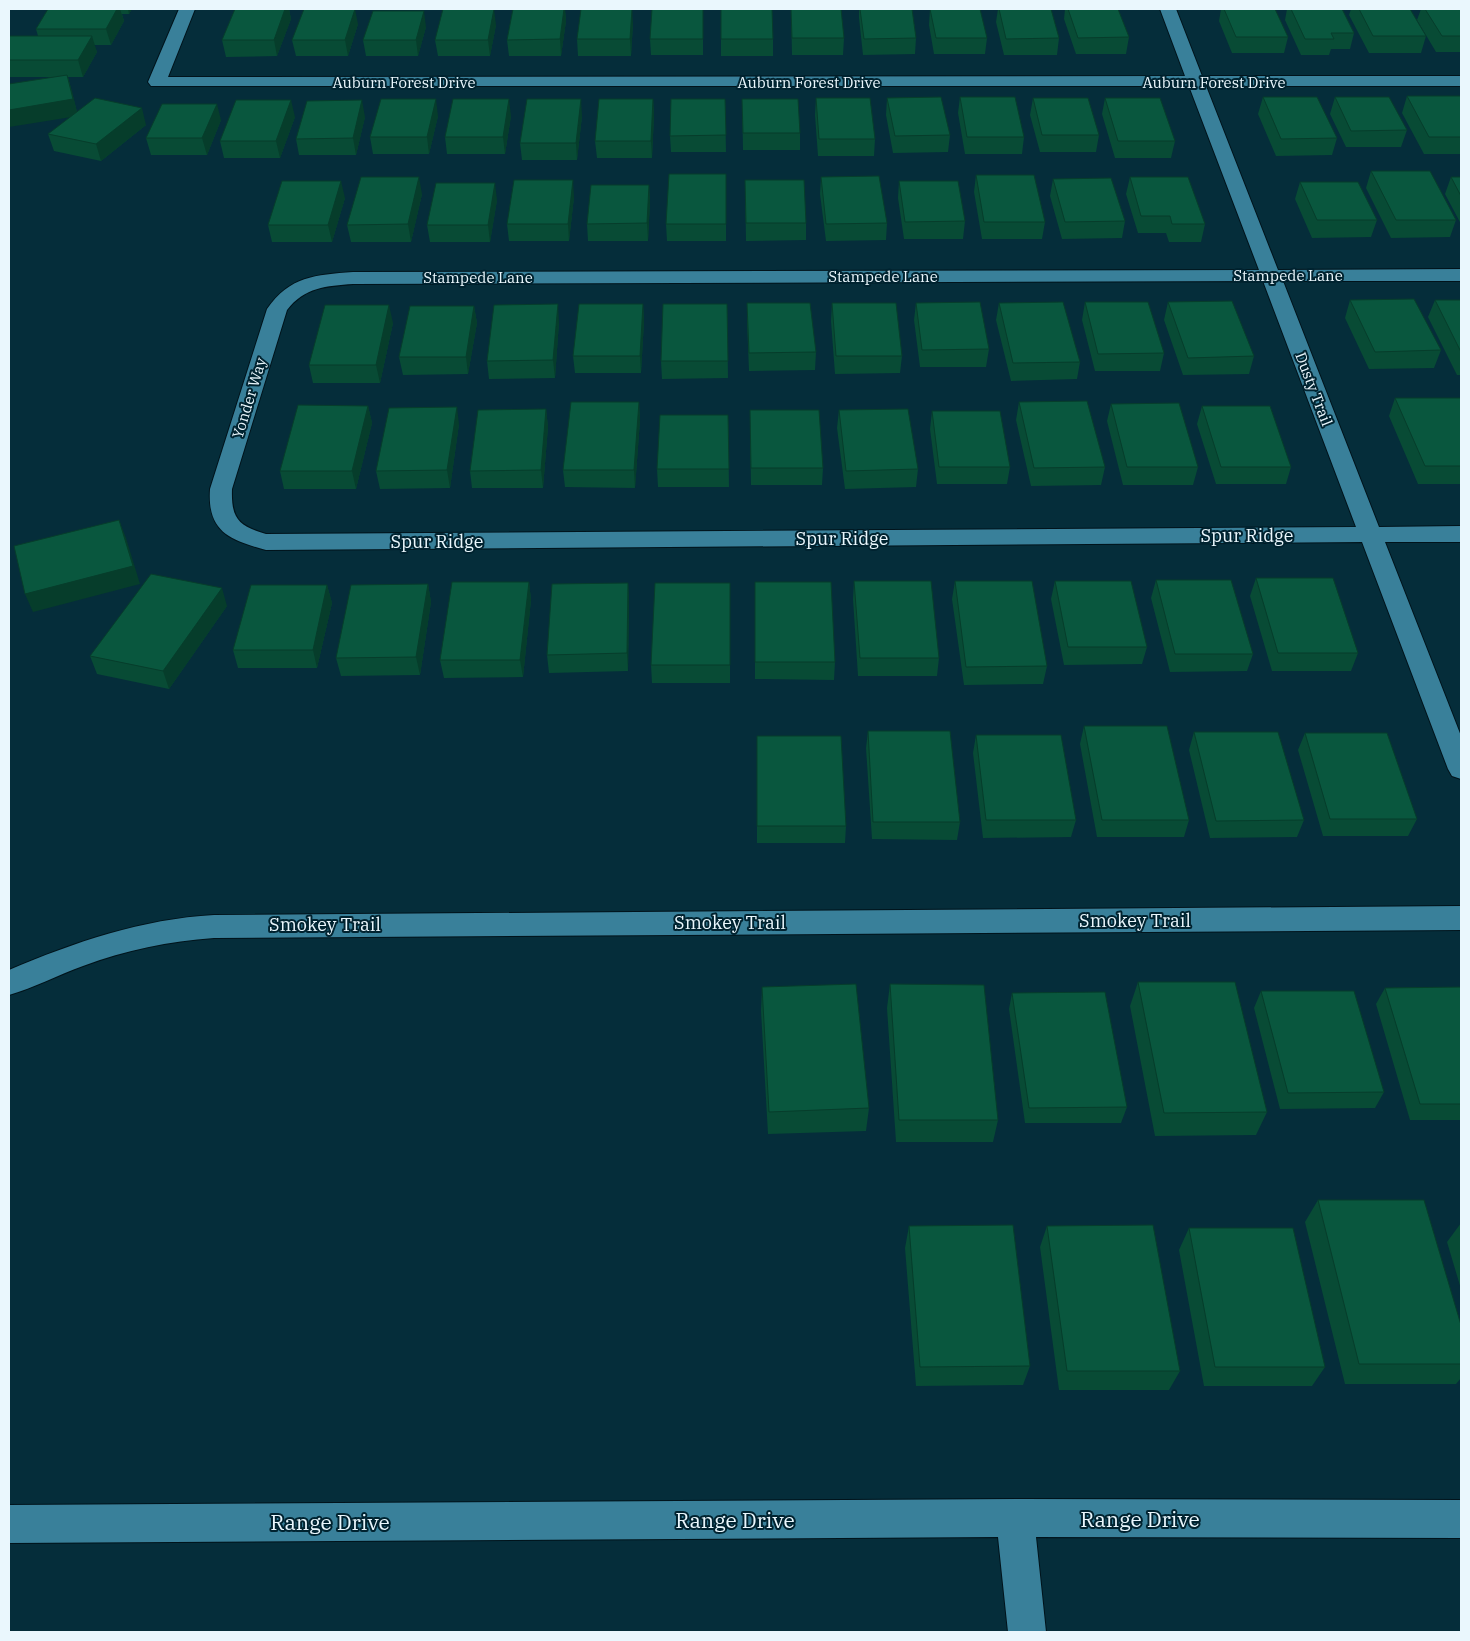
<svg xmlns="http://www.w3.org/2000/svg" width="1470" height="1641" viewBox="0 0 1470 1641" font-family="'IBM Plex Serif',serif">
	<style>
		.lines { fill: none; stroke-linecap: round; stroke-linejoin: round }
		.minor-casing { stroke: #01131b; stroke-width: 2 }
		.minor { fill: #39809a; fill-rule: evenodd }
		.wall { fill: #084b35 }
		.shaded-wall { fill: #063d2b }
		.building { fill: #09573e; stroke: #063d2b }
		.labels { text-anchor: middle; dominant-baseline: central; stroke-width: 4; stroke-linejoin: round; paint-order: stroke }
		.far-street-label { font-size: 15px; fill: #eaf7fd; stroke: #002330 }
		.street-label { font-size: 18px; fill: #eaf7fd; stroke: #002330 }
		.near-street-label { font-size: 21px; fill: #eaf7fd; stroke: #002330 }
	</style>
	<rect width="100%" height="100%" fill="#052d3a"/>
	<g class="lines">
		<defs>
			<path id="minor" d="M179,9H195L168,77L1185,76L1160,9H1176L1202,76H1461V86H1206L1278,270L1461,269V281H1283L1379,527L1461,526V542H1385L1461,736V779L1452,776L1448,769L1362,542L266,550C230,540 207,532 210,489L267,309C290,276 315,275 353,272L1259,270L1189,86H151L148,82ZM1263,281L1356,527L266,534C238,526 231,518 232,489L287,310C305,287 326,286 353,284Z
				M1461,906V930L214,938C169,941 126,950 83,966C58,975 34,988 9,995V970C75,942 142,919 214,915Z
				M1015,1499L1461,1500V1538L1036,1537L1046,1632H1008L998,1537L9,1543V1505Z"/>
		</defs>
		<use href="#minor" class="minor-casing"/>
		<use href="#minor" class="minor"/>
	</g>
	<path class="wall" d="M48,9H132L129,14H122L124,21L111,45H94L97,52L83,77H68L77,112L146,125L101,161L54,151L48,134L71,117L54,77H9V36H38L36,29Z
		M235,9H289L291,19L277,56L226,57L222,40Z
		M513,9H565L566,21L561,56H509L507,40Z
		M721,9L773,39V56H721Z
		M791,9H841L844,38L843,55H792Z
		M859,9H912L916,38L915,54L863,55L859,18Z
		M930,9L987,38L985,54H934L929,25Z
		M998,9H1051L1059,38L1057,55H1004L996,22Z
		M1065,9H1118L1129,37L1126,54H1076L1064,19Z
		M1221,9H1275L1288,37L1284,53H1232L1219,21Z
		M1287,9H1342L1354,33L1350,49H1331L1329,55H1301L1285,20Z
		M1351,9H1410L1426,36L1421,53H1369L1349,15Z
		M1421,9H1461V52H1436L1417,20Z
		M703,22V55H651L650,39Z
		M633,23L631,56H578L577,39Z
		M358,24L348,56H296L292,40Z
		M496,25L490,56H438L435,40Z
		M426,27L418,56H366L363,40Z
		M1407,96H1461V154H1424L1402,113Z
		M960,97L1024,137L1022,154H965L958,113Z
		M1263,97L1337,138L1332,155L1276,156L1258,114Z
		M1335,97L1407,130L1401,147H1346L1330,114Z
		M816,98L875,139L874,156H818L815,115Z
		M887,98L950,135L948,152L893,153L886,115Z
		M1033,98L1099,135L1096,152H1040L1030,115Z
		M1105,98L1175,141L1171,158H1115L1102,114Z
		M653,99L654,115L652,158H597L595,141Z
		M725,99L726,152H671L670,136Z
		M742,99L800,133V150H743Z
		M438,116L429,154H373L370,137Z
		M511,116L505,154H447L445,137Z
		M582,116L577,160H522L520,143Z
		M295,117L280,158H224L220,141Z
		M365,117L356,155H299L296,139Z
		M221,120L207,155H151L146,138Z
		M1371,171L1456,220L1450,237L1391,238L1366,188Z
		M726,174V241H667L666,224Z
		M976,175L1045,222L1042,239H982L974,192Z
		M821,177L887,223L886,240L826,241L820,194Z
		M1130,177L1205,224L1201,242H1169L1166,233H1138L1126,194Z
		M1451,177H1461V224L1445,194Z
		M1053,179L1125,221L1122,238L1062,239L1050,196Z
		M745,180L806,223V240L746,241Z
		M899,181L965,221L963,239H904L898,198Z
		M1300,182L1377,220L1371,237L1312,238L1295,199Z
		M649,185L650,202L648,241H588L587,224Z
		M422,194L411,242H351L347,225Z
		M574,197L569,241H509L507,224Z
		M345,198L332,242H272L268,225Z
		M497,200L490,242H430L427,225Z
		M1350,300L1441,350L1434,368L1369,369L1345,318Z
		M1435,300H1461V375H1457L1428,317Z
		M1085,302L1164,353L1160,371H1095L1082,320Z
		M1168,302L1254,356L1249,374L1183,375L1164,320Z
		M747,303L816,352L815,370L749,371L747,321Z
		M832,303L902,356L900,373L835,374L831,321Z
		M916,303L989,349L986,367H920L914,320Z
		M999,303L1080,362L1077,379L1011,381L996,320Z
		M643,304L644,321L641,373H575L573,356Z
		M727,304L728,378L662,379L661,361Z
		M474,306L477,323L468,374L403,375L399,357Z
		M559,322L555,378L489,379L487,361Z
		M393,323L380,383H313L309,365Z
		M1395,398H1461V484H1418L1389,416Z
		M639,402L640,420L635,488L565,487L563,470Z
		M1019,402L1105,467L1101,485L1031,486L1016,420Z
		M1111,404L1198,467L1193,485H1123L1107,421Z
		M368,406L372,423L356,489H284L280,471Z
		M1202,406L1291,467L1286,484H1216L1197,424Z
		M546,409L548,427L543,488H472L470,471Z
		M839,410L918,469L916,487L845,489L837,428Z
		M932,411L1010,467L1007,484H937L930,429Z
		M728,415L729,487H658L657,469Z
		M459,424L450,488L380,489L376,471Z
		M750,427L823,468L822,485H751Z
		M1256,578L1358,653L1351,671H1272L1250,596Z
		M1156,580L1253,654L1247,671L1170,672L1151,598Z
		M854,581L939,658L937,676H858L853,599Z
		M955,581L1047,666L1043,684L964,685L952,599Z
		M1055,581L1147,647L1142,664L1064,665L1051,599Z
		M529,582L531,600L523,677L444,678L440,660Z
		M755,582L835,662L834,680L755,679Z
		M628,583L629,601L628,671L549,673L547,655Z
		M730,583V683H652L651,665Z
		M428,584L431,602L420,675L341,676L336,658Z
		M327,585L332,603L317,668H238L233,650Z
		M227,606L169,689L97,674L90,656Z
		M1084,726L1189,820L1184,837H1097L1080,744Z
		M868,731L960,822L957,840L872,839L866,748Z
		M1194,732L1304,820L1297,837L1210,838L1189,750Z
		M1305,733L1417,819L1408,836H1323L1298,750Z
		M976,735L1076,820L1071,837L983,838L973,753Z
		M757,736L846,826L845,843H757Z
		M1138,982L1267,1112L1256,1135L1155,1136L1130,1006Z
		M890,984L998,1120L993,1142H896L887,1008Z
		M762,987L869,1108L866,1131L768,1134L761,1011Z
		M1461,987V1120H1410L1376,1004L1385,988Z
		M1261,991L1384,1092L1375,1108L1280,1109L1254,1008Z
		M1012,993L1127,1107L1121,1123H1025L1009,1009Z
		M1318,1200L1461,1364V1378L1456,1384H1345L1305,1222Z
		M1461,1223V1289L1447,1242Z
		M909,1226L1030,1366L1023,1385L916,1386L905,1248Z
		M1047,1226L1180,1371L1169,1390H1059L1040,1247Z
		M1189,1228L1325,1367L1312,1386H1204L1179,1250Z"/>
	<path class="shaded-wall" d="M117,9H120L124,21L111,45L106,29Z
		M128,9H132L129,14Z
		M285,9H289L291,19L277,56L274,40Z
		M355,9L358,24L348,56L345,40Z
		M494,9L496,25L490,56L488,40Z
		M564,9H565L566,21L561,56L560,39Z
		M632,9L633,23L631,56L630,39Z
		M424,11L426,27L418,56L416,40Z
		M92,36L97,52L83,77L78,60Z
		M67,75L72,91L78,116L9,127V110Z
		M436,99L438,116L429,154L427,137Z
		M509,99L511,116L505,154L503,137Z
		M581,99L582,116L577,160L576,143Z
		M653,99L654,115L652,158L651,141Z
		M291,100L295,117L280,158L276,141Z
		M362,100L365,117L356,155L353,138Z
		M217,104L221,120L207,155L202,138Z
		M142,108L146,125L101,161L96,144Z
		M419,177L422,194L411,242L408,224Z
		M573,180L574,197L569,241L568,224Z
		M341,181L345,198L332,242L328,225Z
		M495,183L497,200L490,242L488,225Z
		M649,185L650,202L648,241L647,223Z
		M558,304L559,322L555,378L553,360Z
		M643,304L644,321L641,373L640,356Z
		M389,305L393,323L380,383L376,365Z
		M474,306L477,323L468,374L466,357Z
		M639,402L640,420L635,488L634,470Z
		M368,406L372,423L356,489L352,471Z
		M457,407L459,424L450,488L447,470Z
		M546,409L548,427L543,488L541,470Z
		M119,520L126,538L140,584L33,612L25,594Z
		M529,582L531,600L523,677L520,660Z
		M628,583L629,601L628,671L627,653Z
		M428,584L431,602L420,675L416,657Z
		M327,585L332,603L317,668L313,650Z
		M222,588L227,606L169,689L163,671Z"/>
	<path class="building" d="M48,9H117L106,29H36Z
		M235,9H285L274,40H222Z
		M304,9H355L345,40H292Z
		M443,9H494L488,40H435Z
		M513,9H564L560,39L507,40Z
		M581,9H632L630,39H577Z
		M652,9H703V39H650Z
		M721,9H772L773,39H721Z
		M791,9H841L844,38H792Z
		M860,9H912L916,38L864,39Z
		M930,9H980L987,38H936Z
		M999,9H1051L1059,38L1006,39Z
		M1068,9H1118L1129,37L1078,38Z
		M1224,9H1275L1288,37H1236Z
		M1291,9H1342L1354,33H1331L1334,39H1305Z
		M1359,9H1410L1426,36H1373Z
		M1425,9H1461V36H1442Z
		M373,11H424L416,40H363Z
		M9,36H92L78,60H9Z
		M67,75L73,99L9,110V84Z
		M1407,96H1461V137H1429Z
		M941,97L950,135L895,136L887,98Z
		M960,97H1015L1024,137H967Z
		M1263,97H1317L1337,138L1281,139Z
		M1335,97H1389L1407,130L1351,131Z
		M95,98L142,108L96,144L48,134Z
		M816,98H870L875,139H819Z
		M1033,98H1088L1099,135H1042Z
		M1105,98H1160L1175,141H1118Z
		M381,99H436L427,137H370Z
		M453,99H509L503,137H445Z
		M527,99H581L576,143H520Z
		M599,99H653L651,141H595Z
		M671,99H725L726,135L670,136Z
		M742,99H798L800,133H743Z
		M236,100H291L276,141H220Z
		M362,100L353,138L296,139L307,101Z
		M162,104H217L202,138H146Z
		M1371,171H1430L1456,220H1396Z
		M669,174H726V224H666Z
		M976,175H1034L1045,222H984Z
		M879,176L887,223L826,224L821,177Z
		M361,177H419L408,224L347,225Z
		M1130,177H1188L1205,224H1172L1170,216H1141Z
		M1451,177H1461V196Z
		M1111,178L1125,221L1065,222L1053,179Z
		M514,180H573L568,224H507Z
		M745,180H804L806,223H746Z
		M282,181H341L328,225H268Z
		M899,181H958L965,221L905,222Z
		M1300,182H1358L1377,220H1317Z
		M436,183H495L488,225H427Z
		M591,185H649L647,223L587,224Z
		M1414,299L1441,350L1375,352L1350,300Z
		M1435,300H1461V352Z
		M1232,301L1254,356L1188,358L1168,302Z
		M980,302L989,349L922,350L916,303Z
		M1063,302L1080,362L1013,363L999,303Z
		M1085,302H1148L1164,353L1098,354Z
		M747,303H810L816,352L749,353Z
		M832,303H896L902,356H836Z
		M558,304L553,360L487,361L494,305Z
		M579,304H643L640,356H573Z
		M663,304H727L728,361H661Z
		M325,305H389L376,365H309Z
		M410,306H474L466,357H399Z
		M1395,398H1461V466H1425Z
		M1087,401L1105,467L1034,468L1019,402Z
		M571,402H639L634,470H563Z
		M1179,403L1198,467H1127L1111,404Z
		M298,405L368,406L352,471H280Z
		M1202,406H1270L1291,467H1221Z
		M457,407L447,470L376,471L389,408Z
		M546,409L541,470L470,471L478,410Z
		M908,409L918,469L846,471L839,410Z
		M750,410H819L823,468H751Z
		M932,411H1000L1010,467H939Z
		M660,415H728L729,469H657Z
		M119,520L133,566L25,594L14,546Z
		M151,574L222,588L163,671L90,656Z
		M1256,578H1333L1358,653H1278Z
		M1156,580H1231L1253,654H1175Z
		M854,581H931L939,658H860Z
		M955,581H1032L1047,666L966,667Z
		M1055,581H1131L1147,647H1068Z
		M452,582H529L520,660H440Z
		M755,582H831L835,662H755Z
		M628,583L627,653L547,655L552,584Z
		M655,583H730V665H651Z
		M428,584L416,657L336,658L351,585Z
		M251,585H327L313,650H233Z
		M1084,726H1167L1189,820H1102Z
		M868,731H950L960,822H873Z
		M1194,732H1278L1304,820L1216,821Z
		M1305,733H1387L1417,819H1330Z
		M976,735H1061L1076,820H986Z
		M757,736H841L846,826H757Z
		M1138,982H1235L1267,1112L1164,1113Z
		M856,984L869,1108L769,1112L762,987Z
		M890,984L984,985L998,1120H899Z
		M1461,987V1104H1420L1385,988Z
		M1261,991H1354L1384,1092L1288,1093Z
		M1105,992L1127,1107L1029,1108L1012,993Z
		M1318,1200H1424L1461,1325V1364H1359Z
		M1013,1225L1030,1366L920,1367L909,1226Z
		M1153,1225L1180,1371H1067L1047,1226Z
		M1189,1228H1293L1325,1367H1215Z"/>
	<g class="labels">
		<g class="far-street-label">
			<text x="404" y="82">Auburn Forest Drive</text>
			<text x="809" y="82">Auburn Forest Drive</text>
			<text x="1214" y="82">Auburn Forest Drive</text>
			<text x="1288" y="275">Stampede Lane</text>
			<text x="883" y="276">Stampede Lane</text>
			<text x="478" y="277">Stampede Lane</text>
			<text transform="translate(1314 389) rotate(69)">Dusty Trail</text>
			<text transform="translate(249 398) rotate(-73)">Yonder Way</text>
		</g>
		<g class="street-label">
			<text x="1247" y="535">Spur Ridge</text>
			<text x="842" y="538">Spur Ridge</text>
			<text x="437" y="541">Spur Ridge</text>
			<text x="1135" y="920">Smokey Trail</text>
			<text x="730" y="922">Smokey Trail</text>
			<text x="325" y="924">Smokey Trail</text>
		</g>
		<g class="near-street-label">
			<text x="1140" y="1519">Range Drive</text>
			<text x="735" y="1520">Range Drive</text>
			<text x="330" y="1522">Range Drive</text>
		</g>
	</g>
	<rect width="1470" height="1641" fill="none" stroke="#eaf7fd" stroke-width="20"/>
</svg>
